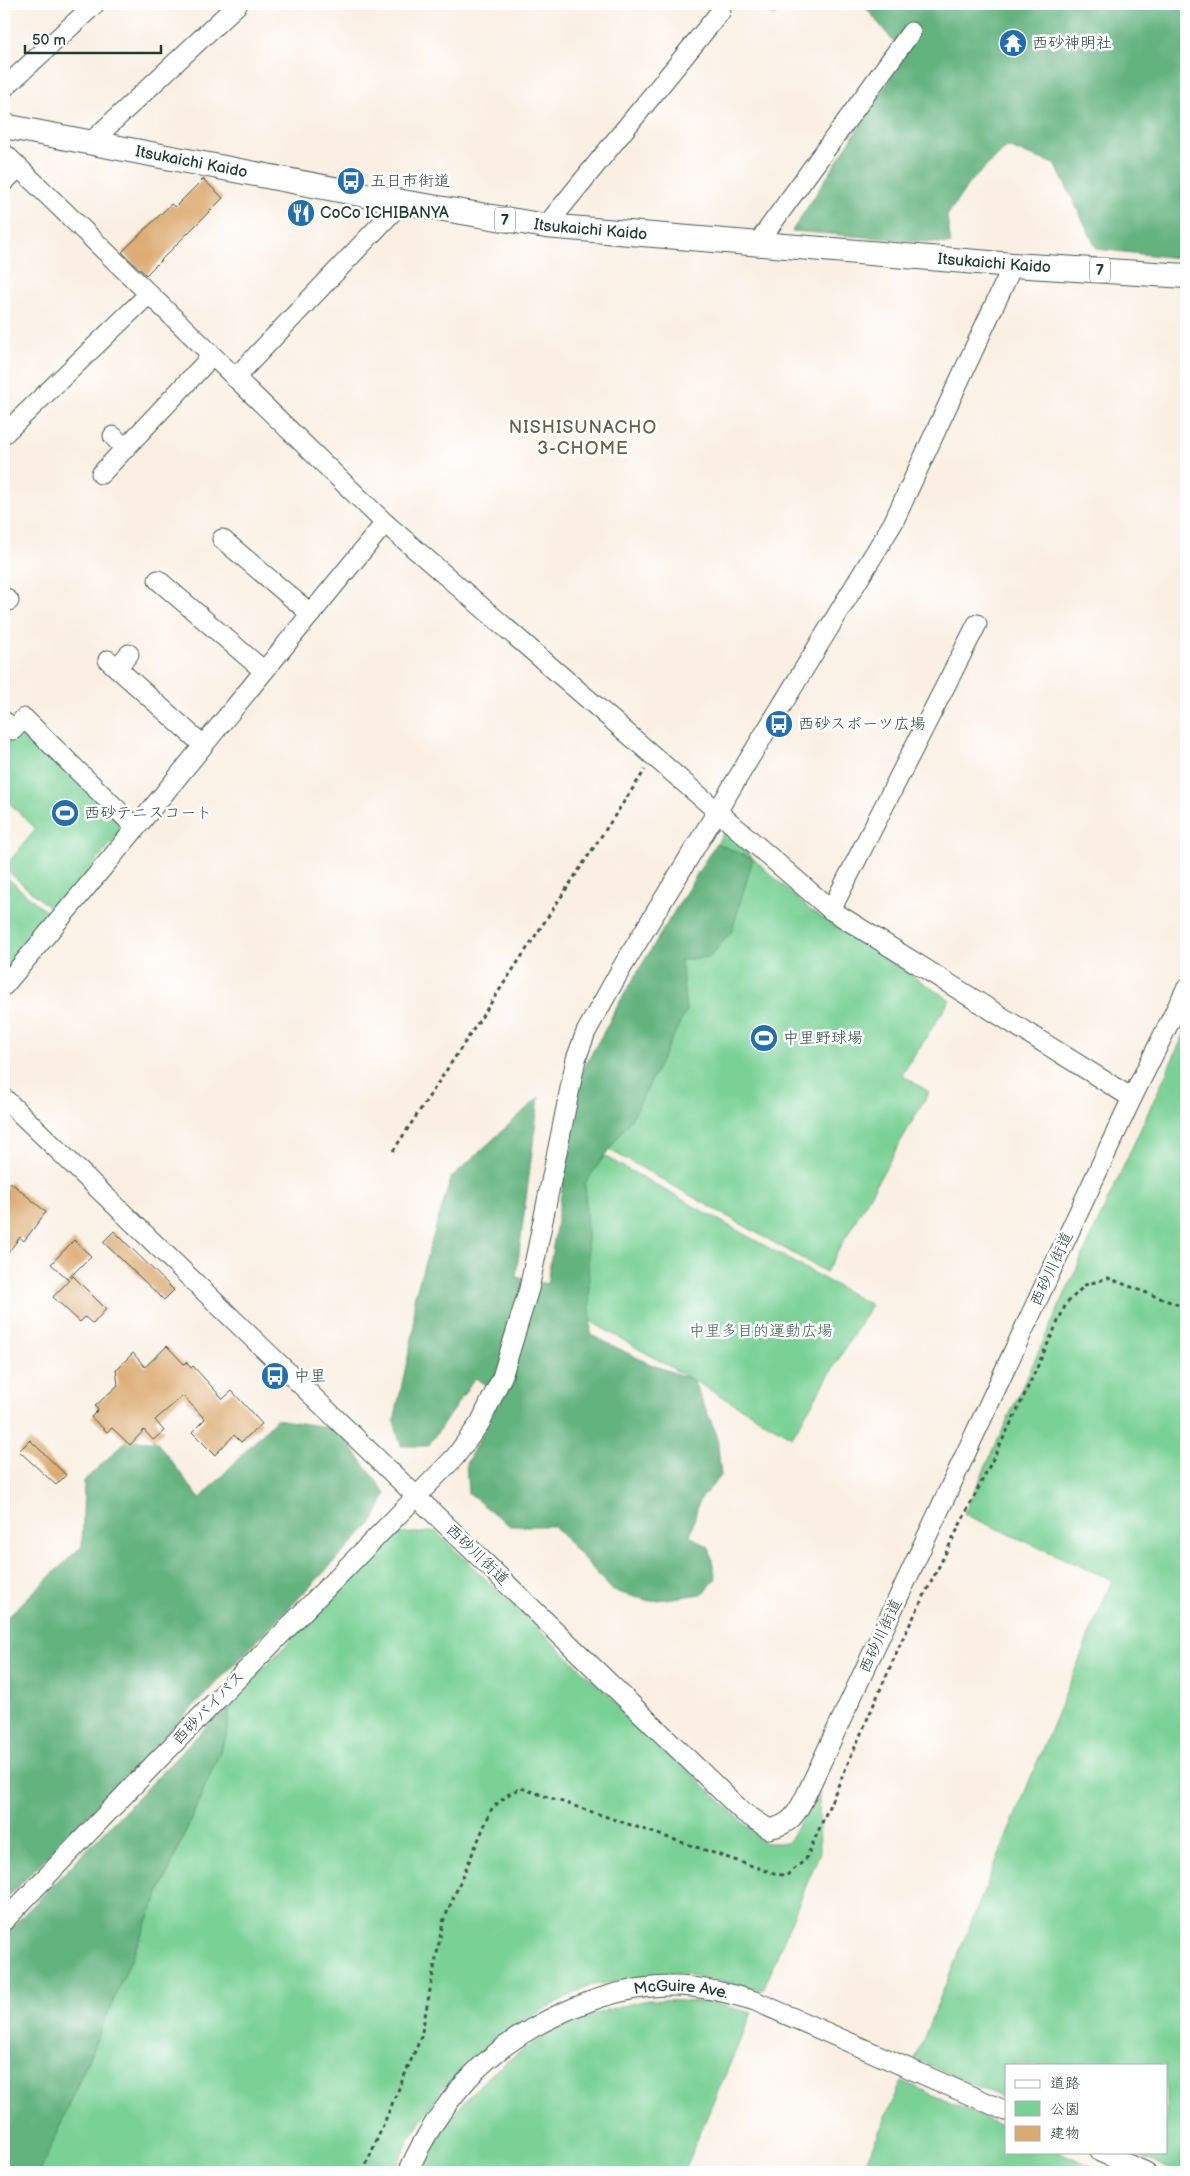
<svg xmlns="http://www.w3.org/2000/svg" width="1190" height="2176" viewBox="0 0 1190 2176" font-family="'Balsamiq Sans','Klee One',sans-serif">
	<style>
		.green { fill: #7ad196; stroke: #4c8765 }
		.forest { fill: #63b37f; stroke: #41785a }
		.building { fill: #dbaa6f }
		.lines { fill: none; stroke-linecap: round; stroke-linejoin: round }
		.minor-casing { stroke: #40584e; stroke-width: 21 }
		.major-casing { stroke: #40584e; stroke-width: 26 }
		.path { stroke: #40584e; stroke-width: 3; stroke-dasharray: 4 4; stroke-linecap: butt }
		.minor { stroke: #fff; stroke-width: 19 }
		.major { stroke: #fff; stroke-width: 24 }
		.labels { text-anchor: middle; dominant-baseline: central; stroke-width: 5; stroke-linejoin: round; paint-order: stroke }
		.shield { fill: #fff; stroke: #627771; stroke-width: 1 }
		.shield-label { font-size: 15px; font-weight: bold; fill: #1f3d34 }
		.poi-label { font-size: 16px; fill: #1f3d34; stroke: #fff; text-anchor: start }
		.street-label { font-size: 16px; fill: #1f3d34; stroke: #fff }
		.park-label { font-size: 16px; fill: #36624c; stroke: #fff }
		.neighbourhood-label { font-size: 18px; letter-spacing: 1px; fill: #616349; stroke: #fff }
	</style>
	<rect width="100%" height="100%" fill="#fff"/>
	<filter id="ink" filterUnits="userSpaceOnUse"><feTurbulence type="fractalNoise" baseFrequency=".02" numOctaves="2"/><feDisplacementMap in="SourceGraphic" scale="10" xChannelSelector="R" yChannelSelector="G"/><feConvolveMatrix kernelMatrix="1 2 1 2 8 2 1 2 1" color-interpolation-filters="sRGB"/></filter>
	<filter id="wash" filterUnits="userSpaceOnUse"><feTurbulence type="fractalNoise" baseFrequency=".0096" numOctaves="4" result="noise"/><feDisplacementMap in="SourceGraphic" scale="20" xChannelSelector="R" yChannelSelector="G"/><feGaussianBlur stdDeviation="1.12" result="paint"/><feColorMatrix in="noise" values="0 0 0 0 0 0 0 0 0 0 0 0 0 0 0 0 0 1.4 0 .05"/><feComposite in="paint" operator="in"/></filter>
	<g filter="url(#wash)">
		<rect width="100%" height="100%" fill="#faefe2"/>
		<path class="green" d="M22,724L125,827L54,912L4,868L36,829L4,798V749Z
			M724,832L810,910L950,1000L902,1075L929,1092L826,1272L578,1132L590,1066L614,1011Z
			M4,875L51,916L4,972Z
			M1186,1030V2172H1176L1130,2152H1166V2065H1006V2099L915,2059L1112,1580L964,1514Z
			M577,1141L871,1305L792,1437L557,1302Z
			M436,1532L765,1843H787L819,1792L820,1852L763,1990L676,1972L588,1986L508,2029L441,2090L409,2140L394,2172H40L226,1737L231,1701L395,1534Z
			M649,2000L709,2002L752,2013L683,2172H423C429,2161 433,2149 439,2138C481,2063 567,2014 649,2000Z
			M902,2081L1006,2128V2152H1060L1104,2172H861Z"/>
		<path class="forest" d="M749,4H786L775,16Z
			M863,4H1186V259L1097,249L1055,164L1007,147L969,183L947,216L951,244L792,231L905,56Z
			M716,843L753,859L732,931L710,957L681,960L686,1011L635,1113L585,1183L591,1335L648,1363L693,1380L717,1435L721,1476L699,1501L690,1536L709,1547L716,1578L703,1594L650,1601L613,1591L554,1526H510L468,1493L466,1464L503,1394L475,1378L428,1446H401L394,1421L414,1329V1298L451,1178L539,1097L516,1277L547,1284L580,1074L641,966Z
			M276,1419L338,1429L386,1494L374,1521L4,1901V1620L82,1546L84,1481L127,1440L156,1441L200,1499Z
			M231,1701L226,1737L40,2172H4V1935Z"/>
		<g id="blocks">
			<path class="building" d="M203,179L223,198L146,275L122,252L171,204L175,207Z
				M10,1182L46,1212L24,1241L20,1237L4,1258V1190Z
				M114,1231L174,1290L164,1300L103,1242Z
				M74,1240L91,1256L68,1279L51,1264Z
				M73,1276L106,1309L93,1324L85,1317L80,1322L53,1297Z
				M167,1346L184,1364L186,1362L191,1368L193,1366L223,1399L232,1391L262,1424L241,1442L234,1435L215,1455L192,1432L205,1419L183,1396L155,1420L164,1431L153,1440L144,1430L130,1445L112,1428L107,1432L91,1417L98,1410L95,1406L118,1385L116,1370L133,1353L145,1367Z
				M30,1440L66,1475L56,1485L19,1451Z"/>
		</g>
	</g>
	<g filter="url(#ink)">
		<use href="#blocks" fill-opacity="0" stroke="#40584e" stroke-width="1"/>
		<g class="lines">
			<defs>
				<g id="minor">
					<path d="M4,88L95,4"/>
					<path d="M91,142L238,4"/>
					<path d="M4,153L385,523L831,910L1132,1098"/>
					<path d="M4,182L19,167"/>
					<path d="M546,226L721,11"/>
					<path d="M757,244L911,32"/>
					<path d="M235,378L402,202"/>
					<path d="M4,434L149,294"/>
					<path d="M113,436L125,449"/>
					<path d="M101,474L212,356"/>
					<path d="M222,539L311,614"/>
					<path d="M158,580L264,671"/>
					<path d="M4,597L9,601"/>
					<path d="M108,660L203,745"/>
					<path d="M117,668L129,654"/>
					<path d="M4,721L13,730L24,718L136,828"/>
					<path d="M831,910L977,624"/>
					<path d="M4,986L136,828L385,523"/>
					<path d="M4,1098L743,1812L769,1829C790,1825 796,1815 805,1797L1132,1098L1186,989"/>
					<path d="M4,1921L155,1763L455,1457L480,1423L502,1377L529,1289L576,1059L586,1032L621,969L893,523L1013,265"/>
					<path d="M1100,2152L1146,2172"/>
					<path id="s1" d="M408,2172C423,2138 442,2108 467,2080C514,2028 603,1985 673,1986C701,1986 728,1993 755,2001L1006,2111"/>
				</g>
				<g id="major">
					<path id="s2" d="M4,126L402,202L546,226L1013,265L1186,276"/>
				</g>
			</defs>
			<use href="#minor" class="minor-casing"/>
			<use href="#major" class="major-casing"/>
			<path class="path" d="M393,1151L645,770
				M363,2172L421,2037L443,1922L492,1808L509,1794L521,1788L770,1872L786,1876L806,1859L902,1640L1017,1411L1066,1304L1085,1285L1108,1278L1186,1308"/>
			<use href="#minor" class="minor"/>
			<use href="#major" class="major"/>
		</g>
	</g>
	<defs>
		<symbol id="temple-disc" viewBox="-11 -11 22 22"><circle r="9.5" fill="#1f6fb2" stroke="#fff"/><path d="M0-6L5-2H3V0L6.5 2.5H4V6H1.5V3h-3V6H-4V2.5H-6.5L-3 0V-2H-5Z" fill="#fff"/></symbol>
		<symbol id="bus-disc" viewBox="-11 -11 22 22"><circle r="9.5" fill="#1f6fb2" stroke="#fff"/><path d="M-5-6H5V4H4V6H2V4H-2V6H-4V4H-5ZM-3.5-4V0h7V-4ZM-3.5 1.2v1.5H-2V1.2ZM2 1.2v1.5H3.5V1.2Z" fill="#fff"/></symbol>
		<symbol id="restaurant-disc" viewBox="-11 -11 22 22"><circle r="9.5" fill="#1f6fb2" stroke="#fff"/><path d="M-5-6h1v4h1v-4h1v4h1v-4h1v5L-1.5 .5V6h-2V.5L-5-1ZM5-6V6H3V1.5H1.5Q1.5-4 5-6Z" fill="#fff"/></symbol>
		<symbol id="stadium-disc" viewBox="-11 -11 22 22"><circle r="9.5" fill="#1f6fb2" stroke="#fff"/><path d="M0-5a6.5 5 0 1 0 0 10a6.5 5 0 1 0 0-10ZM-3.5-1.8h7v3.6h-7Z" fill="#fff"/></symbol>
	</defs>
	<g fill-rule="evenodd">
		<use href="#temple-disc" x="997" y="27" width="32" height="32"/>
		<use href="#bus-disc" x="335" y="165" width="32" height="32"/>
		<use href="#restaurant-disc" x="285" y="197" width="32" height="32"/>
		<use href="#bus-disc" x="763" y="708" width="32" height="32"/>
		<use href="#stadium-disc" x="49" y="797" width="32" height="32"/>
		<use href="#stadium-disc" x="748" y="1022" width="32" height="32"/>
		<use href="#bus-disc" x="259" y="1360" width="32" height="32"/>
	</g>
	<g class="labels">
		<g class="shield">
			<rect x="495" y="207.5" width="20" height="25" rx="4"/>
			<rect x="1090" y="257.5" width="20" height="25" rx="4"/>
		</g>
		<g class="shield-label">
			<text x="505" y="220">7</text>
			<text x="1100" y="270">7</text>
		</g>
		<g class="poi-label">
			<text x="1032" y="43">西砂神明社</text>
			<text x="370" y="181">五日市街道</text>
			<text x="320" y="213">CoCo ICHIBANYA</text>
			<text x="798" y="724">西砂スポーツ広場</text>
			<text x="84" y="813">西砂テニスコート</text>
			<text x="783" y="1038">中里野球場</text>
			<text x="294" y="1376">中里</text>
		</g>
		<g class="street-label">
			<text stroke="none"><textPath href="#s2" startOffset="191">Itsukaichi Kaido</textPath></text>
			<text stroke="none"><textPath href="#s2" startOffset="596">Itsukaichi Kaido</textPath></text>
			<text stroke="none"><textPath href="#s2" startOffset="1001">Itsukaichi Kaido</textPath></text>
			<text transform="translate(1052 1269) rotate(-65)">西砂川街道</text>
			<text transform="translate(477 1555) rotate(44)">西砂川街道</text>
			<text transform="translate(881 1636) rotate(-65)">西砂川街道</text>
			<text transform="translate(209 1708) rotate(-46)">西砂バイパス</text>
			<text stroke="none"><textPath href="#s1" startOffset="350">McGuire Ave.</textPath></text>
		</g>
		<g class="park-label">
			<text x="761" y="1331">中里多目的運動広場</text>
		</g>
		<g class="neighbourhood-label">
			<text x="583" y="427">NISHISUNACHO<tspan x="583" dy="21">3-CHOME</tspan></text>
		</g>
	</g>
	<rect width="1190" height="2176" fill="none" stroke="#fff" stroke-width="20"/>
	<rect x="1005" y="2064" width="162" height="90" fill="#ffffff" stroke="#a5b1ae"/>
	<rect x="1015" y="2080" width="25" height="8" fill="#ffffff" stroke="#a5b1ae"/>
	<text x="1050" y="2088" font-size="15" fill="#1f3d34">道路</text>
	<rect x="1015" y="2101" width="25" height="15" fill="#7ad196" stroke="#a5b1ae"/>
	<text x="1050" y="2114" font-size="15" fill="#1f3d34">公園</text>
	<rect x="1015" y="2126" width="25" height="15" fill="#dbaa6f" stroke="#a5b1ae"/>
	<text x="1050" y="2138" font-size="15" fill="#1f3d34">建物</text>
	<path d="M25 45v8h136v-8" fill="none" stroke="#1f3d34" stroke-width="2.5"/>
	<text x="32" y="45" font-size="15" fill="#1f3d34" stroke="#ffffff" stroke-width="4" paint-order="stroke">50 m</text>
</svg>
